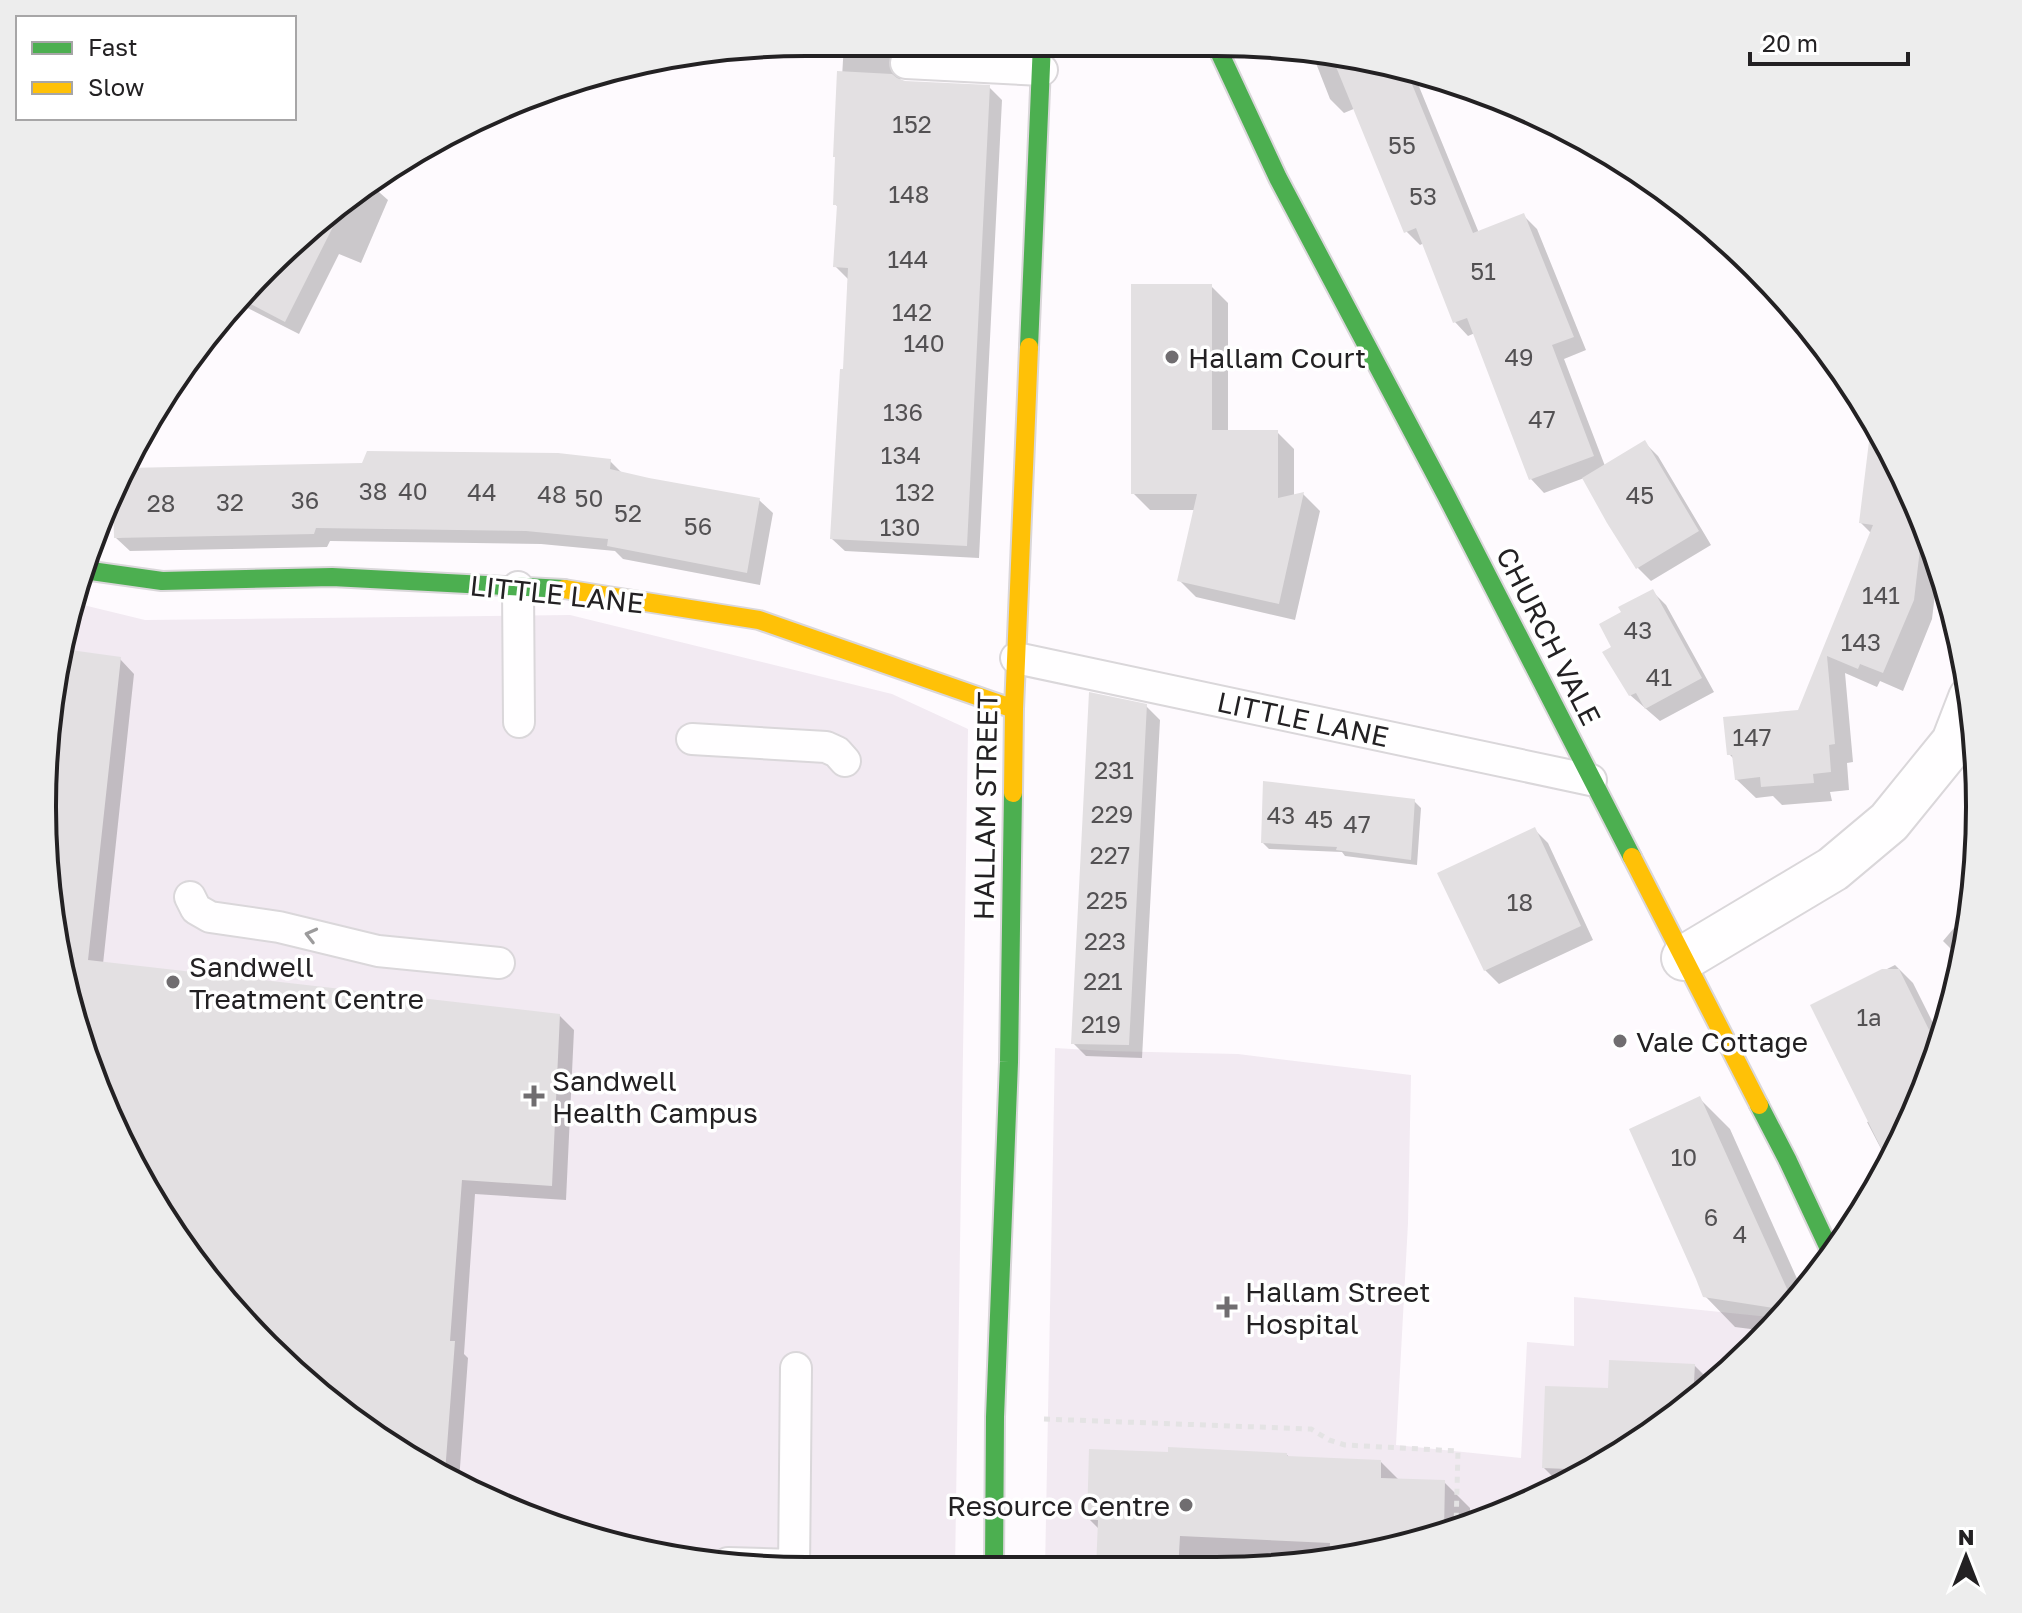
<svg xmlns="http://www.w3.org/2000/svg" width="2022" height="1613" viewBox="0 0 2022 1613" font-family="'Golos Text',sans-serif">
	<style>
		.built { fill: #f2eaf2 }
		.shadow { fill: #0003 }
		.building { fill: #e3e0e2 }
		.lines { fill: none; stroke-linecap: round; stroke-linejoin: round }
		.lane-casing { stroke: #dad7da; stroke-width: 34 }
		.street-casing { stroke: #dad7da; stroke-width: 48 }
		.fast-casing { stroke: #dad7da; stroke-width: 22 }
		.slow-casing { stroke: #dad7da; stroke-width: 22 }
		.path { stroke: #e4e3e4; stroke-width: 5; stroke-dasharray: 6 6; stroke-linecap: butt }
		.lane { stroke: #fffeff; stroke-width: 30 }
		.street { stroke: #fffeff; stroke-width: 44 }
		.fast { stroke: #4caf50; stroke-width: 18 }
		.slow { stroke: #ffc107; stroke-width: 18 }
		.oneway { stroke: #9c9b9c }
		.poi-dot { fill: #706d70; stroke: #fff; stroke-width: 3 }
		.labels { text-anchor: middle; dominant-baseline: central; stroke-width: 7; stroke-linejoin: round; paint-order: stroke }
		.number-label { font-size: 24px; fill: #535153 }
		.poi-label { font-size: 28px; fill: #232123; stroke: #fff; text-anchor: start }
		.street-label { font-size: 28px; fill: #232123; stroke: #fff }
		.rim { fill: none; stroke: #232123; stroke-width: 4 }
	</style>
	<rect width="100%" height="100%" fill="#fefafe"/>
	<path class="built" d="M71,602L145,620L570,615L892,694L968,729L955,1570L806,1571L658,1556L514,1513L341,1413L231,1310L144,1188L68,1004L42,806L68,608Z
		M1055,1048L1106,1051L1238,1054L1411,1075L1408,1223L1396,1445L1521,1458L1527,1342L1574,1346V1297L1779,1318L1719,1382L1597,1469L1414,1545L1266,1569L1045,1570Z"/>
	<path class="shadow" d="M844,42L1005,43L1004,61L903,65L900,77L901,82L989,87L1002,100L979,558L845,551L832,539L845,371L848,279L835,266L839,208L835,204Z
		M1312,53L1417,74L1420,83L1418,84L1479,233L1524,216L1537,229L1586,350L1564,359L1605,466L1644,442L1658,456L1711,545L1651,581L1638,568L1584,478L1544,493L1531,479L1475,333L1468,336L1455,322L1424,243L1420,245L1406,231L1356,108L1344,113L1330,99Z
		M371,185L388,200L361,263L339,254L299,334L238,303L266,266Z
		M1211,286L1228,303V432H1277L1294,449V496L1303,494L1320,511L1295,620L1196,597L1179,580L1195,510H1150L1133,493Z
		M1873,419L1878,425L1939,561L1932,619L1903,691L1880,681L1877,687L1845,673L1853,762L1847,763L1849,790L1830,792L1832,801L1782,805L1773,796L1756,798L1736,779L1735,760L1729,754L1799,712L1872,534L1861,523Z
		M610,461L623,474L759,500L773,513L760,585L623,559L615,551L541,544L330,541L327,547L130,551L116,538Z
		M1652,591L1666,605L1714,692L1660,721L1630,695L1614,648L1623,613Z
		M63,651L120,659L134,674L103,964L559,1015L574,1030L566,1200L475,1194L464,1354L468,1358L459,1481L341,1413L231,1310L144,1188L68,1004L42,806Z
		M1146,706L1160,720L1142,1058L1086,1056L1073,1043Z
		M1414,801L1421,808L1417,865L1345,856L1342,852L1269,849L1263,843Z
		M1534,829L1548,843L1593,940L1499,984L1485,970Z
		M1970,909L1961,959L1943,941Z
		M1895,965L1913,983L1941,1039L1901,1145L1889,1164L1867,1122L1870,1121L1813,1006Z
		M1700,1099L1730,1129L1803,1292L1766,1331L1735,1327L1705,1296Z
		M1694,1365L1714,1385L1597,1469L1560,1484L1544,1468L1610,1390Z
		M1286,1454L1290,1458L1381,1462L1400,1481L1444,1482L1470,1508V1522L1414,1545L1292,1565L1205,1561V1570H1098L1099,1529L1089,1519Z"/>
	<path class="building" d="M907,42L992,43V49L907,45Z
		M1332,57L1407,72L1473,233L1524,213L1574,337L1552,345L1594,456L1529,480L1467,318L1453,323L1416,228L1404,233Z
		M837,71L892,74L897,78L905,81L990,85L967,546L830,539L840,369H843L848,268L833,267L837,205H833L835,157H833Z
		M343,207L285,322L241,299L266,266Z
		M1131,284H1212V430H1278V498L1304,492L1279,604L1177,581L1197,494H1131Z
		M1872,417L1878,425L1927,533L1922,532L1914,600L1883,673L1860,664L1858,669L1827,656L1835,744L1829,745L1831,772L1813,774L1814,783L1761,787L1760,777L1735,780L1732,755H1727L1723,717L1798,710L1873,525L1859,523Z
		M1645,440L1699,531L1636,569L1607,523L1582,478Z
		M367,451L558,453L611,459L610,469L649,478L760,498L747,573L607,546L608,539L526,531L316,528L314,534L114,538L113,499L126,468L362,463Z
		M1653,589L1702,678L1645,709L1636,693L1629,696L1602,652L1611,647L1599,624L1621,612L1618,607Z
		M63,649L121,657L88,960L560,1014L552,1186L462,1180L450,1341H455L445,1473L341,1413L233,1311L144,1188L68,1004L42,806Z
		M1089,692L1147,704L1129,1045L1071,1044Z
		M1263,781L1415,799L1411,860L1336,850L1337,847L1261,843Z
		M1535,827L1581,926L1484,971L1437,873Z
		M1882,969H1899L1938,1048L1901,1145L1889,1164L1810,1005Z
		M1700,1096L1793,1302L1786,1310L1703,1297L1696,1279L1629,1129Z
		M1609,1360L1695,1364L1693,1400L1597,1469L1594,1470L1542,1468L1545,1386L1608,1388Z
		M1168,1447L1287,1453V1456L1381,1460V1478L1445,1480L1444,1532L1414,1545L1329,1559L1330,1543L1180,1536L1178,1570H1096L1098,1520H1087L1089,1449L1168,1452Z"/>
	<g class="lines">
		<defs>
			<path id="lane" d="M906,63L1042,70
				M518,587L519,722
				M1016,658L1591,780
				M692,739L826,747L837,752L845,761
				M190,897L196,909L210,917L279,927L378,951L499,963
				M728,1563L794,1565
				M794,1570L796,1368"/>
			<path id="street" d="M1684,958L1833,869L1889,822L1954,742L1971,698"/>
			<path id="fast" d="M1215,43L1278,178L1446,495L1632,857
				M1029,347L1042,43
				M84,570L162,581L332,577L564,589
				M1759,1105L1788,1161L1832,1255
				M994,1570L995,1417L1009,1062L1013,793"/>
			<path id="slow" d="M564,589L759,620L1014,709
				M1013,793L1014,709L1029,347
				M1632,857L1759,1105"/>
		</defs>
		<use href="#lane" class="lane-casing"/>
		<use href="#street" class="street-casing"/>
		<use href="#fast" class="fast-casing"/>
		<use href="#slow" class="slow-casing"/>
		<path class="path" d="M1044,1419L1311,1429L1329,1440L1345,1445L1458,1451L1456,1527"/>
		<use href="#lane" class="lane"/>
		<use href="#street" class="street"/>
		<use href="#fast" class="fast"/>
		<use href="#slow" class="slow"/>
	</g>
	<defs><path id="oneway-chevron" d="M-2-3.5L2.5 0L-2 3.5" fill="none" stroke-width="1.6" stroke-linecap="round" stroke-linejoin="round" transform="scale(2)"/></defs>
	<use class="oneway" href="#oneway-chevron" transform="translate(311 935) rotate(-166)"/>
	<g class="poi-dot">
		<circle cx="1172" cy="357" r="8"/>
		<circle cx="173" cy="982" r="8"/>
		<circle cx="1620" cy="1041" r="8"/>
		<path d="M530 1084h8v8h8v8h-8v8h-8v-8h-8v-8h8z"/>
		<path d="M1223 1295h8v8h8v8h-8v8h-8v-8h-8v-8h8z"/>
		<circle cx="1186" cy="1505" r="8"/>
	</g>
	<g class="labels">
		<g class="number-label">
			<text x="912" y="123">152</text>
			<text x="1402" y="144">55</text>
			<text x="909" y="193">148</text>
			<text x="1423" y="195">53</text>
			<text x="908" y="258">144</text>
			<text x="1483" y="270">51</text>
			<text x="912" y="311">142</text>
			<text x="924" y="342">140</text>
			<text x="1519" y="356">49</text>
			<text x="903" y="411">136</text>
			<text x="1542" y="418">47</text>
			<text x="901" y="454">134</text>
			<text x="373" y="490">38</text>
			<text x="413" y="490">40</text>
			<text x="482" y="491">44</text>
			<text x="915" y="491">132</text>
			<text x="552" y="493">48</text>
			<text x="1640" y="494">45</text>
			<text x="589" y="497">50</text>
			<text x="305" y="499">36</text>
			<text x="230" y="501">32</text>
			<text x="161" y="502">28</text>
			<text x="628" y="512">52</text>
			<text x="698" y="525">56</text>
			<text x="900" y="526">130</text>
			<text x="1881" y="594">141</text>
			<text x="1638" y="629">43</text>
			<text x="1861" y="641">143</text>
			<text x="1659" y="676">41</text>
			<text x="1752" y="736">147</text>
			<text x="1114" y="769">231</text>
			<text x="1112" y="813">229</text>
			<text x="1281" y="814">43</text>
			<text x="1319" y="818">45</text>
			<text x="1357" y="823">47</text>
			<text x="1110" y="854">227</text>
			<text x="1107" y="899">225</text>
			<text x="1520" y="901">18</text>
			<text x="1105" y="940">223</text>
			<text x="1103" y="980">221</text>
			<text x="1869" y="1016">1a</text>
			<text x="1101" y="1023">219</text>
			<text x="1684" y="1156">10</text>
			<text x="1711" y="1216">6</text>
			<text x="1740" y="1233">4</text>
		</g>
		<g class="poi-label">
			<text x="1188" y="357">Hallam Court</text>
			<text x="189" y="966">Sandwell<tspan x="189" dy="32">Treatment Centre</tspan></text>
			<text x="1636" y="1041">Vale Cottage</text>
			<text x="552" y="1080">Sandwell<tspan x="552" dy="32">Health Campus</tspan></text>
			<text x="1245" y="1291">Hallam Street<tspan x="1245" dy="32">Hospital</tspan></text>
			<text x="1170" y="1505" text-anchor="end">Resource Centre</text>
		</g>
		<g class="street-label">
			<text transform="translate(557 594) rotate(6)">LITTLE LANE</text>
			<text transform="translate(1549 636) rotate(63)">CHURCH VALE</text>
			<text transform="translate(1303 719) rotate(12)">LITTLE LANE</text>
			<text transform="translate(985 806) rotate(-89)">HALLAM STREET</text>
		</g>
	</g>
	<path d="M0 0H2022V1613H0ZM806 56H1216A750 750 0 0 1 1966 806V807A750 750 0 0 1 1216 1557H806A750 750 0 0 1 56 807V806A750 750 0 0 1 806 56Z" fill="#ededed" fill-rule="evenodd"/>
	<path class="rim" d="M806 56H1216A750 750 0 0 1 1966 806V807A750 750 0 0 1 1216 1557H806A750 750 0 0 1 56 807V806A750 750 0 0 1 806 56Z"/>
	<rect x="16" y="16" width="280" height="104" fill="#ffffff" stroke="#a7a6a7" stroke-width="2"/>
	<rect x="32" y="42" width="40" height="12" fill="#4caf50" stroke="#a7a6a7" stroke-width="2"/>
	<text x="88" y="56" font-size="24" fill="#232123">Fast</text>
	<rect x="32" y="82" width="40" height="12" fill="#ffc107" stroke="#a7a6a7" stroke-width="2"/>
	<text x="88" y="96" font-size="24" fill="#232123">Slow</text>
	<g transform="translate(1966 1557)" stroke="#ffffff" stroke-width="6" paint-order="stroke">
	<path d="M0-6L14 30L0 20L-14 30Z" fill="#232123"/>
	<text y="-12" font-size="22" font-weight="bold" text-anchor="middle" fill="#232123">N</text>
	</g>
	<path d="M1750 52v12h158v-12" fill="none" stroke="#232123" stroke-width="4"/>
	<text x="1762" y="52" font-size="24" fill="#232123" stroke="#ffffff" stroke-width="6" paint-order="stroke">20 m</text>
</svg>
